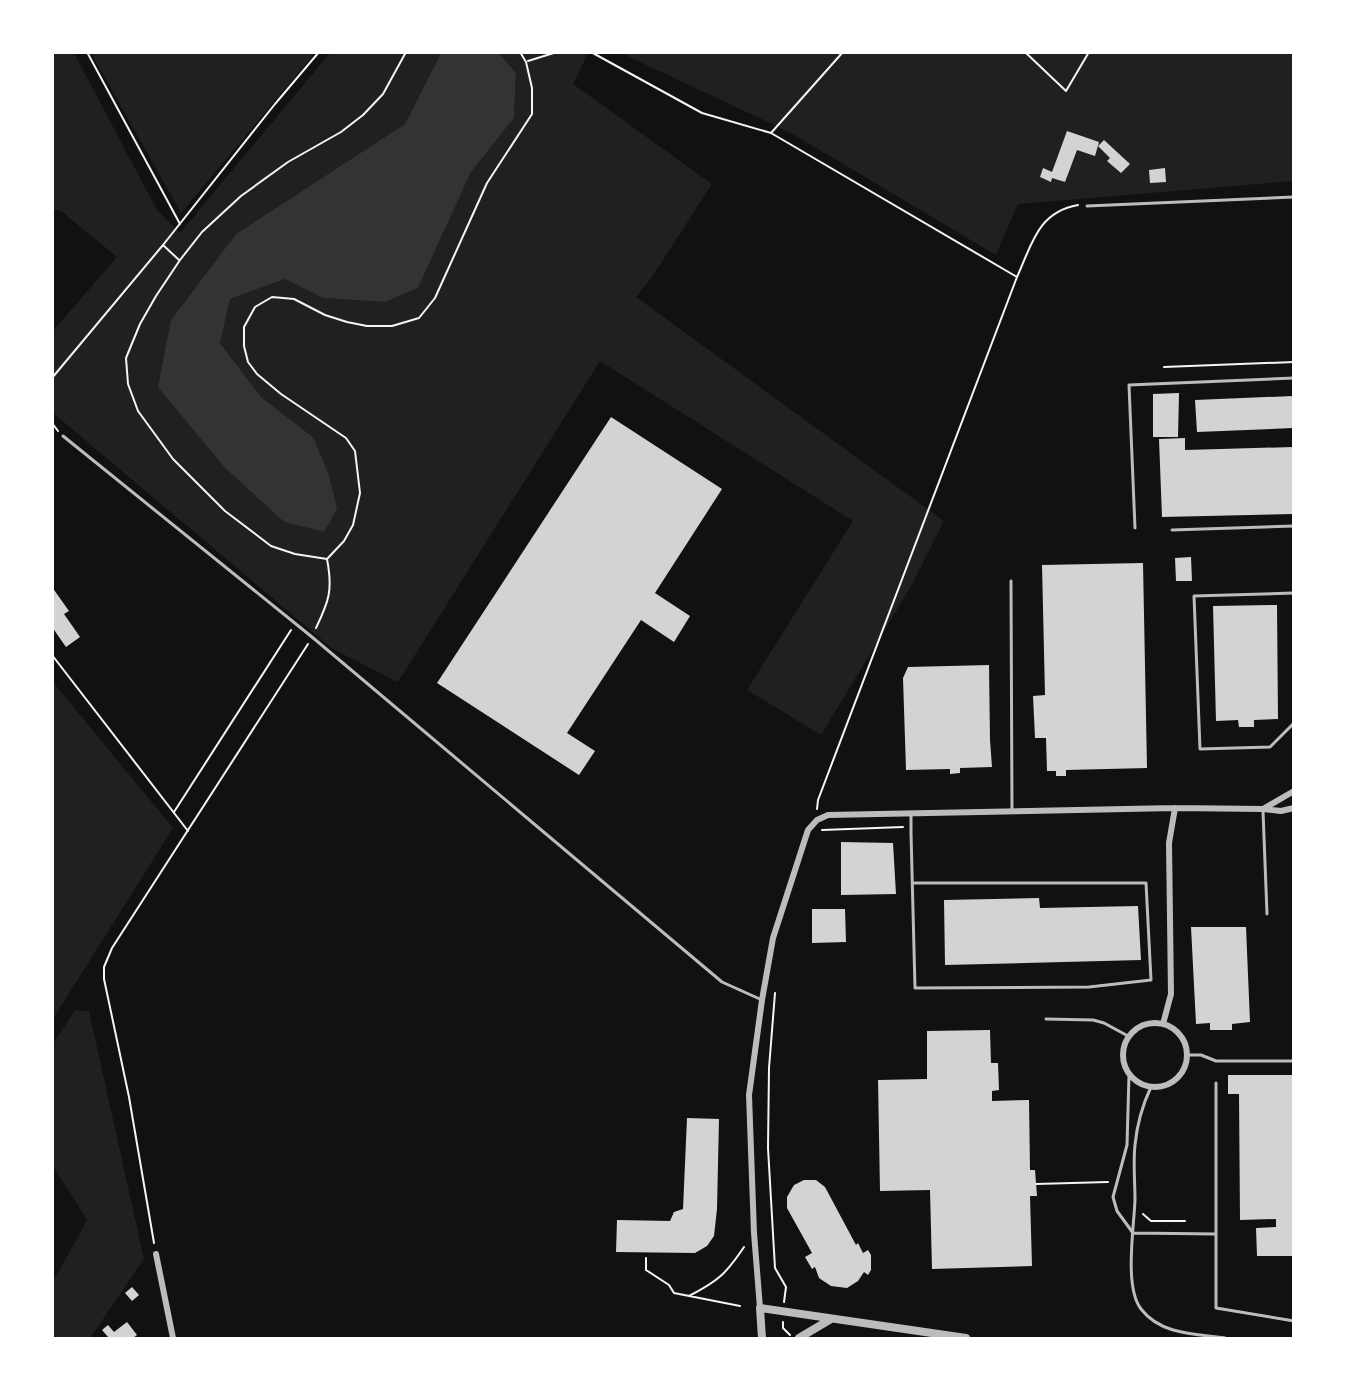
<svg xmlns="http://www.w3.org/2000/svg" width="1346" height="1391" viewBox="0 0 1346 1391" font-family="Helvetica,sans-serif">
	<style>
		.green { fill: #202020 }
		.water { fill: #333 }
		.building { fill: #d3d3d3 }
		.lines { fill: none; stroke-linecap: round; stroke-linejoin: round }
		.path { stroke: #f5f5f5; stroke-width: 2 }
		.service { stroke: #bcbcbc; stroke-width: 3 }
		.minor { stroke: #bcbcbc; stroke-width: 6 }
		.tertiary { stroke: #bcbcbc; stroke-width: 8 }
	</style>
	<rect width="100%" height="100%" fill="#111"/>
	<path class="green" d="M53,53H74L157,210L180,233L330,53H444H441L405,124L236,234L171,320L225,468L284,522L324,532L313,437L261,397L220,343L230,299L285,279L323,298L385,302L418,288L471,172L514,118L516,73L499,53H588L573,84L712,184L652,277L636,297L944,521L910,588L821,735L747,690L853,521L600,361L398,682L333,649L53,413L52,332L117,257L61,211L53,209Z
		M91,53H315L181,213Z
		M621,53H1293V181L1018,204L996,255L791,133Z
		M53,682L173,828L53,1019Z
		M75,1010L89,1011L144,1259L90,1338H53V1282L87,1220L53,1166V1044Z"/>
	<path class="water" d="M441,53H499L516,73L514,118L471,172L418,288L385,302L323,298L285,279L230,299L220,343L261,397L313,437L329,475L337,509L324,532L284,522L225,468L158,387L171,320L236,234L405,124Z"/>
	<path class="building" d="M1067,131L1099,142L1095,156L1077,150L1065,182L1052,178L1051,182L1040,177L1043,168L1052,172Z
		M1104,140L1130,164L1121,173L1107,161L1110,158L1098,146Z
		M1165,168L1166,182L1150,183L1149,170Z
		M1179,393L1178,437H1153V394Z
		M1293,396V428L1197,432L1195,400Z
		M611,417L722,489L655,593L690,616L674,642L641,620L567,733L595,751L579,775L437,683Z
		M1185,438V450L1293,447V514L1162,517L1159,439Z
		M1191,557L1192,581H1176L1175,558Z
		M1143,563L1147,768L1066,770V776H1056V771H1047L1046,738H1035L1033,696L1045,695L1042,565Z
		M52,587L69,611L64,614L80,637L66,647L52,627Z
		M1277,605L1278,719L1254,720V727H1239L1238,720L1216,721L1213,606Z
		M989,665L990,740L992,767L960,768V773L950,774V769L906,770L903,678L908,667Z
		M841,842L893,843L896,894L841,895Z
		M1039,898L1040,908L1138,906L1141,960L945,965L944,900Z
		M812,909H845L846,942L812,943Z
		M1191,927H1246L1250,1022L1232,1024V1030H1210V1023L1196,1024Z
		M990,1030L991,1063H998L999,1090L992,1091V1101L1029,1100L1030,1170H1035L1037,1196H1030L1032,1266L932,1269L930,1190L880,1191L878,1080L927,1079V1031Z
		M1228,1075H1293V1256H1257L1256,1228L1276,1227V1219L1240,1220L1239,1094H1228Z
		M687,1118L719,1119L717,1209L714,1236L707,1246L695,1253L616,1252L617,1220L670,1221L674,1212L683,1209Z
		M804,1180H816L825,1187L856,1245L858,1243L863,1253L868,1250L871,1255V1270L868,1275L864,1272L858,1281L847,1288L831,1286L819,1278L815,1267L812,1269L805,1257L812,1253L787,1208V1197L794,1185Z
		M132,1287L139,1295L132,1301L125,1293Z
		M127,1322L137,1335L133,1338H109L102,1330L108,1325L114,1332Z"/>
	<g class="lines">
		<path class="path" d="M87,52L180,224
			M406,52L383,94L363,115L341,132L288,162L241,196L202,232L180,260L156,296L140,324L126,358L128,384L138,411L173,459L225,511L271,546L295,554L327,559L344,541L353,525L360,493L355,451L346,438L281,394L257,374L248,362L244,346V327L255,307L272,297L294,299L325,315L347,322L367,326H392L419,318L435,298L487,183L532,114V88L526,62L520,52
			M591,52L702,113L771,133L1017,277
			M1025,52L1066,91L1089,52
			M528,61L557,52
			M771,133L843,52
			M163,245L179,260
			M1164,367L1294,362
			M52,378L163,245L275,104L319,52
			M52,423L58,431
			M316,628C329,601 333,590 327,559
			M52,655L188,831
			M817,809L818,800L1017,277C1032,244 1038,212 1078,205
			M174,812L291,630
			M822,830L903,827
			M775,993L769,1068L768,1148L775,1268L786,1287L784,1302
			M1036,1184L1108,1182
			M1143,1214L1151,1221H1185
			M154,1243L129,1097L104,979V967L112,948L308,644
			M646,1258V1270L669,1285L674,1293L740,1306
			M689,1296C718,1281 726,1274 744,1247
			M783,1322V1328L790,1335"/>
		<path class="service" d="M1087,206L1294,197
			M63,436L312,637L722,982L762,1000
			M1135,528L1129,385L1294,378
			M1172,530L1294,526
			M1011,581L1012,811
			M1294,593L1194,596L1200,749L1270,747L1294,723
			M1263,811L1267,914
			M911,814V833L915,988L1089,987L1151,980L1146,883H912
			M1046,1019L1093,1020L1104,1023L1128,1036
			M1187,1055H1201L1216,1061H1294
			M1129,1075L1127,1145L1113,1197L1117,1211L1133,1233L1216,1234V1308L1294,1321
			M1216,1083V1234
			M1151,1087C1142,1106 1137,1124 1135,1145C1133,1163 1135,1182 1135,1200C1134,1228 1124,1287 1141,1309C1161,1335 1196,1334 1225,1338"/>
		<path class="minor" d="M1263,809L1294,791
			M1123 1055a32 32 0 1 1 64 0a32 32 0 1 1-64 0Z
			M1163,1024L1171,994L1169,843L1175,808
			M156,1254L173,1338
			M760,1308L754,1233L749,1095L762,1000L773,938L808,830L817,820L828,815L1175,808L1263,809L1281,811L1294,808"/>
		<path class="tertiary" d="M762,1338L760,1308L966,1338
			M799,1338L831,1319"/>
	</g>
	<rect width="1346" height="1391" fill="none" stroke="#ffffff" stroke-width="108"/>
</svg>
